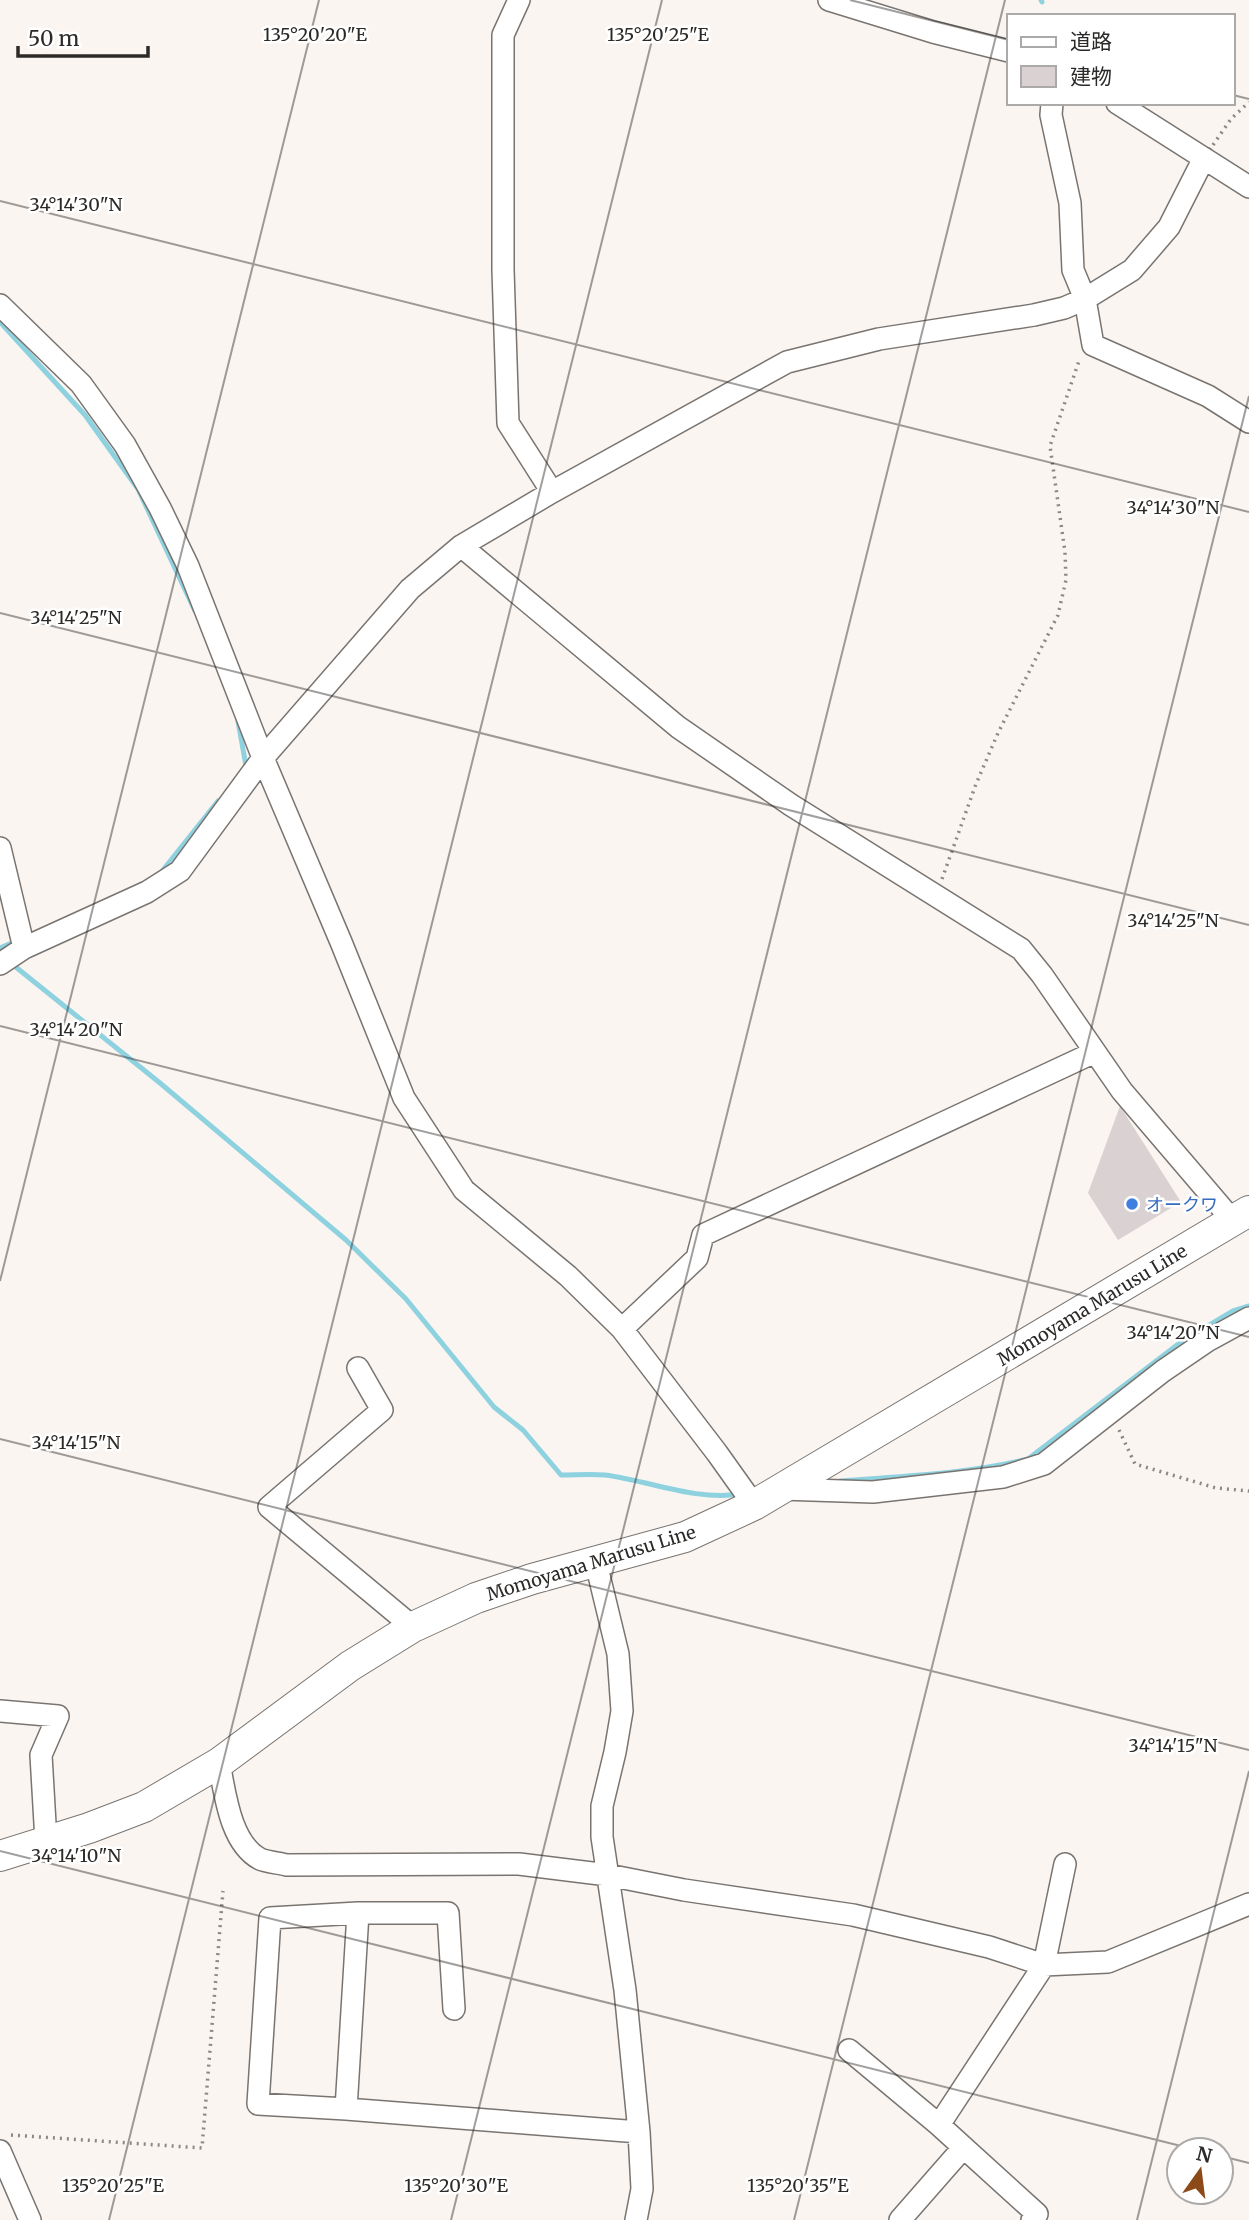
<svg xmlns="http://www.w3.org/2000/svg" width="1249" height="2220" viewBox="0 0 1249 2220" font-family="Merriweather,'Noto Sans JP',serif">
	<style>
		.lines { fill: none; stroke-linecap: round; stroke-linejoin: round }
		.stream { stroke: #8ed1df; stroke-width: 5 }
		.building { fill: #dad2d2 }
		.street-casing { stroke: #797470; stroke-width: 24 }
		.secondary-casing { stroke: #797470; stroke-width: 32 }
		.path { stroke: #8c8885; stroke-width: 3.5; stroke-dasharray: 2 5; stroke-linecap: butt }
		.street { stroke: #fff; stroke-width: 21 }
		.secondary { stroke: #fff; stroke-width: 30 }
		.ticks { fill: none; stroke: #2c2a28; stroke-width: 2; stroke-opacity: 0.45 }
		.shop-dot { fill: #3f7fe0; stroke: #fff; stroke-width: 2.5 }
		.labels { text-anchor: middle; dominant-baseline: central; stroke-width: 5; stroke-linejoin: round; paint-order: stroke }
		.shop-label { font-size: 18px; fill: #366cbe; stroke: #fff; text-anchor: start }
		.street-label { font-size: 18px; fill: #2c2a28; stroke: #fff }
		.ticks-label { font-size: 18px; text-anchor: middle; fill: #2c2a28; stroke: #fff; stroke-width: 5; stroke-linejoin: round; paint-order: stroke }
	</style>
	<rect width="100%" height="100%" fill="#faf5f1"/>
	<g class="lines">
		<path class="stream" d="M1041,0L1042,2
			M0,322L85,415L138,489L195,611
			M238,721L246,766L244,769
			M163,870L218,801
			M0,948L16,941
			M12,964L160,1083L346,1240L406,1299L494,1407L523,1430L561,1475C575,1475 590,1474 605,1475C651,1481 694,1501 741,1494
			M840,1481C903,1476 967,1474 1028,1459L1181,1342L1233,1311L1249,1306"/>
	</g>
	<path class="building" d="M1120,1106L1181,1202L1118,1240L1088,1193Z"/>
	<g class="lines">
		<defs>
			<path id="street" d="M519,0L503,35V270L508,423L552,492
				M829,0L933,32L1009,51
				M1052,103L1051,115L1070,203L1073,270L1085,299L1093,345L1208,396L1249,422
				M1117,103L1249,187
				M0,305L81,384L125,445L160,508L188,566L263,758L341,942L404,1098L464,1190L568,1276L622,1329L717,1453L754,1505
				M461,546L678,727L791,805L1021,949L1042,975L1122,1091L1233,1221
				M0,848L24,948
				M0,964L24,948L147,892L180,871L263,758L410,589L461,546L552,492L787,362L879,339L1034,315L1064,308L1085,299L1132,270L1169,227L1204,158
				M622,1329L697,1258L703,1235L1095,1052
				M358,1368L382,1410L269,1507L413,1627
				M781,1489L873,1492L1003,1477L1044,1464L1163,1371L1207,1341L1249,1318
				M596,1563L618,1654L622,1711L615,1752L602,1806V1837L625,1990L639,2132L642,2189L636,2220
				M0,1711L58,1716L41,1755L46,1841
				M219,1763C225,1793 230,1843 260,1859C267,1862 279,1863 287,1865L519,1864L608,1875L684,1890L853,1915L989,1947L1044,1965L1108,1962L1249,1904
				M358,1913H448L454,2009
				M849,2050L939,2125
				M346,2109L258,2104L270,1918L358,1913L346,2109L639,2132
				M0,2151L30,2220
				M900,2220L963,2148
				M1032,2220L1037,2214L939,2125L1044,1965L1065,1864"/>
			<path id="secondary" d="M0,1856L89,1828L144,1807L219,1763L350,1666L413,1627L476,1598L532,1579L685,1537L754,1505L1249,1211"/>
		</defs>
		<use href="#street" class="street-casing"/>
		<use href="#secondary" class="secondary-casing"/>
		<path class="path" d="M1213,145L1231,119L1249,102
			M942,879L976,784L998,733L1058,615L1066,580L1065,552L1050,446L1080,358
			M1119,1430L1135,1464L1216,1488L1249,1491
			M11,2135L202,2148L223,1891"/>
		<use href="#street" class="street"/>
		<use href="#secondary" class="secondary"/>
	</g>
	<path class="ticks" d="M850,0L1009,40M1233,95L1249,99M0,201L1249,512M0,613L1249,925M0,1026L1249,1337M0,1281L319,0M0,1439L1249,1750M0,1851L1197,2150M1221,2156L1249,2163M109,2220L662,0M451,2220L1005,0M794,2220L1249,396M1137,2220L1249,1771"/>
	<circle class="shop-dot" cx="1132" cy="1204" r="7"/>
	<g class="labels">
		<g class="shop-label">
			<text x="1146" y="1204">オークワ</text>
		</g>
		<g class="street-label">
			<text transform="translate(1092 1305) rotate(-31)">Momoyama Marusu Line</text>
			<text transform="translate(591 1563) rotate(-17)">Momoyama Marusu Line</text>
		</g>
	</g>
	<g class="ticks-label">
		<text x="315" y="41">135°20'20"E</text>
		<text x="658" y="41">135°20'25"E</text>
		<text x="76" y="211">34°14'30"N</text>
		<text x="1173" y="514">34°14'30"N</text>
		<text x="76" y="624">34°14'25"N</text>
		<text x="1173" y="927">34°14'25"N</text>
		<text x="76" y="1036">34°14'20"N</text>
		<text x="1173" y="1339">34°14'20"N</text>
		<text x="76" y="1449">34°14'15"N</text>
		<text x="1173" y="1752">34°14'15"N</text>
		<text x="76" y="1862">34°14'10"N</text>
		<text x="113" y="2192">135°20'25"E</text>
		<text x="456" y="2192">135°20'30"E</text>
		<text x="798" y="2192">135°20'35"E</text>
	</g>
	<rect x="1007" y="14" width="228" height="91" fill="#ffffff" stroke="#abaaa9" stroke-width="2"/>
	<rect x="1021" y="37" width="35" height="10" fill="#ffffff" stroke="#abaaa9" stroke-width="2"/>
	<text x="1070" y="49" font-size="21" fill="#2c2a28">道路</text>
	<rect x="1021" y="66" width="35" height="21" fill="#dad2d2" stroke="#abaaa9" stroke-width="2"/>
	<text x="1070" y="84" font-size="21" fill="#2c2a28">建物</text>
	<g transform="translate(1200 2171) rotate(14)"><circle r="33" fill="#ffffff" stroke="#abaaa9" stroke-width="2"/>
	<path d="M0-5L12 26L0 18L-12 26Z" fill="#8d4a19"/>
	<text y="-10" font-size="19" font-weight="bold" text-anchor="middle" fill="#2c2a28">N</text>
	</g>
	<path d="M18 46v10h130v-10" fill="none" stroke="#2c2a28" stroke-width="3.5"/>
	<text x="28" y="46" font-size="21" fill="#2c2a28" stroke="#ffffff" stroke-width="5" paint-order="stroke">50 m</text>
</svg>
